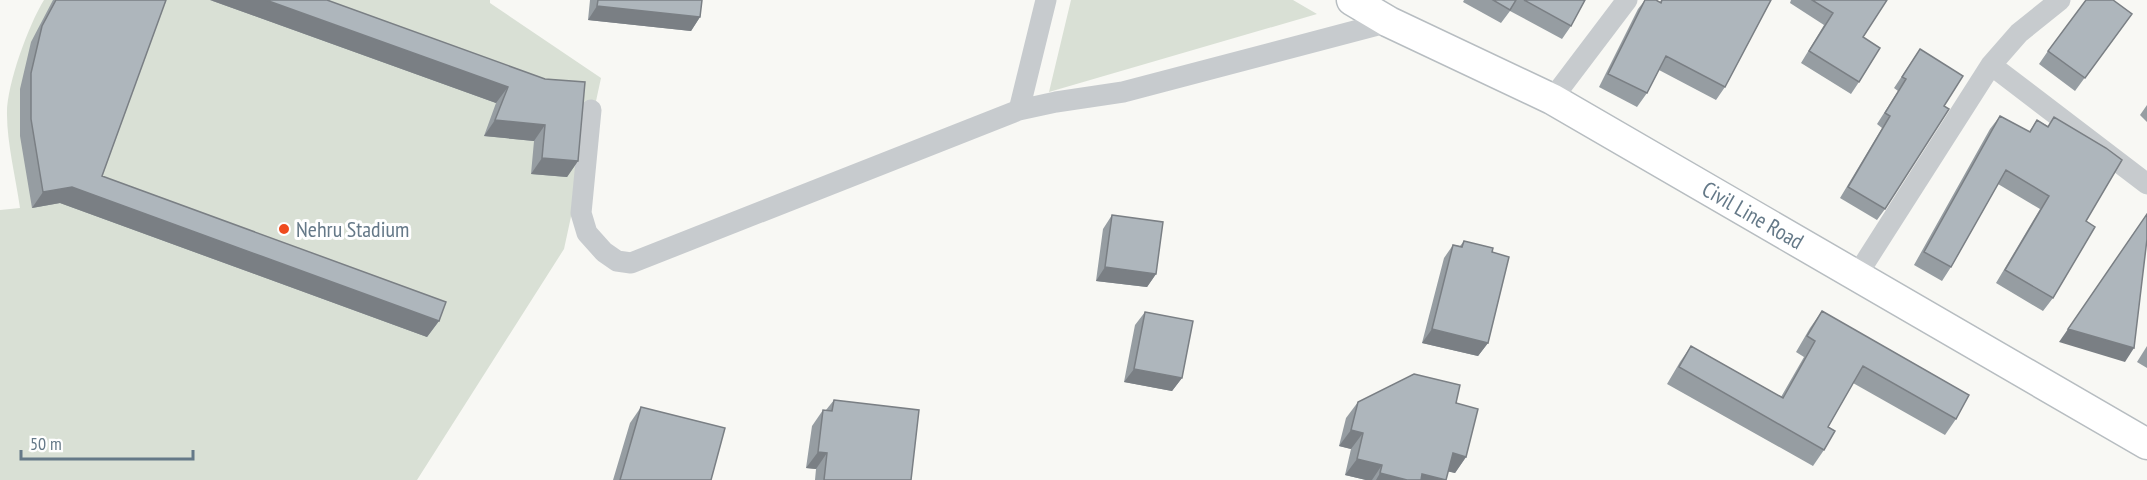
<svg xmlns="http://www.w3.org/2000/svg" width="2147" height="480" viewBox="0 0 2147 480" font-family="'PT Sans Narrow',sans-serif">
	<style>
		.green { fill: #d9e0d5 }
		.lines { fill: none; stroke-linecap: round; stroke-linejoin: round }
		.secondary-casing { stroke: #b7bdc1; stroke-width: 33 }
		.street { stroke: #c7cbce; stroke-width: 21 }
		.secondary { stroke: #fff; stroke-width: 30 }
		.wall { fill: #969da2 }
		.shaded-wall { fill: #7a7f84 }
		.building { fill: #aeb6bc; stroke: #7a7f84; stroke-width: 1.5 }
		.poi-dot { fill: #ef4b1e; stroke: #fff; stroke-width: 2 }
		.labels { text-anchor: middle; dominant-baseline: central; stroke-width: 6; stroke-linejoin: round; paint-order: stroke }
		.street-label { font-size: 22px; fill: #657988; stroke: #fff }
		.poi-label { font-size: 22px; fill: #657988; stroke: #fff; text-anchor: start }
	</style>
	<rect width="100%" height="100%" fill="#f8f8f4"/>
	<path class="green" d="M44,0H490V3L601,78L564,249L417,480H0V210L20,208C16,179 7,143 7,115C6,86 29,24 44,0Z
		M1071,0H1293L1317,14L1049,92Z"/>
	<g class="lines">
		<defs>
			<path id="secondary" d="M1352,0L1389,22L1552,99L2147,444"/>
		</defs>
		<use href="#secondary" class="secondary-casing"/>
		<path class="street" d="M1991,65L2147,184
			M1552,99L1627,0
			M591,110L581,213L587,233L604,252L617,261L631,263L1019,110L1056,102L1123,92L1389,22
			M1019,110L1046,0
			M1857,275L1991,65L2019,33L2060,0"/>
		<use href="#secondary" class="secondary"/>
	</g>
	<path class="wall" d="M53,0H166L102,176L439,321L427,337L60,203L32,208L20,136V89L31,42Z
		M210,0L545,79L578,161L567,177L531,174L534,141L484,136L496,103Z
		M590,0H702L700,17L691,31L588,20Z
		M1464,0H1585L1571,26L1562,39L1510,11L1501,23L1463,2Z
		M1645,0H1656L1660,2L1661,0H1771L1725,87L1716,100L1659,70L1647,93L1637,107L1599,87L1638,9Z
		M1791,0H1887L1863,37L1859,82L1851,94L1801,63L1824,25L1790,3Z
		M2122,27L2075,91L2039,64L2048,51Z
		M1920,49L1944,106L1885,209L1877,220L1840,198L1882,128L1877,124L1898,91L1894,88Z
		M2147,105V122L2140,115Z
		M2000,116L2029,132L2037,120L2048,126L2054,117L2086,221L2053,298L2043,311L1996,283L2040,209L1998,184L1951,267L1942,281L1914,265L1990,129Z
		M1112,215L1156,274L1147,287L1096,281L1103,229Z
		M1464,241L1492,252L1488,343L1478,356L1422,343L1444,258L1453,245L1460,246Z
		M1822,311L1956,419L1945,435L1853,383L1828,427L1824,450L1813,466L1667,384L1680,362L1691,346L1781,397L1804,357L1796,352L1810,328Z
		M1145,312L1182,378L1172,391L1124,382L1135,325Z
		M2147,346V368L2137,362Z
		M834,400L911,480H815L816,469L806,468L812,426L823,410H826Z
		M1358,402L1456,403L1466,457L1455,473L1448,471L1446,480H1366L1345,475L1351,449L1339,446L1346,418Z
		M641,407L711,480H613L630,423Z"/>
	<path class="shaded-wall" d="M210,0H266L508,87L496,103Z
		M597,6L700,17L691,31L588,20Z
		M495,120L545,125L534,141L484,136Z
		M542,158L578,161L567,177L531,174Z
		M72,187L439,321L427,337L60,203L32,208L43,192Z
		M1105,267L1156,274L1147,287L1096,281Z
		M1432,329L1488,343L1478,356L1422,343Z
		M2068,329L2134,348L2125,362L2059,342Z
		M1134,369L1182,378L1172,391L1124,382Z
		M1351,430L1363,433L1351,449L1339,446Z
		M818,452L827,453L816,469L806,468Z
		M1453,453L1466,457L1455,473L1441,470Z
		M1357,459L1382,465L1372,480H1366L1345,475Z
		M1380,473L1407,480H1376Z
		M1422,474L1446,480H1418Z"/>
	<path class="building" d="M56,0H166L102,176L446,302L439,321L72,187L43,192L31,119V73L42,26Z
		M266,0H327L545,79L585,82L578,161L542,158L545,125L495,120L508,87Z
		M598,0H702L700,17L597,6Z
		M1493,0H1516L1510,10Z
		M1524,0H1585L1571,26Z
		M1645,0H1656L1661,3L1662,0H1771L1725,87L1666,56L1647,93L1608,74Z
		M1812,0H1887L1863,37L1880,48L1859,82L1809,51L1833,13Z
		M2086,0H2113L2132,14L2085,78L2048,51Z
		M1920,49L1963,76L1944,106L1949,109L1885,209L1848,187L1890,116L1885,113L1906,79L1902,77Z
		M2000,116L2030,132L2037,120L2048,127L2054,117L2106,148L2122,160L2086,221L2095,227L2053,298L2005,270L2049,196L2006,170L1951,267L1924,252Z
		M2147,214V239L2134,348L2068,329Z
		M1112,215L1163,222L1156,274L1105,267Z
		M1464,241L1493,248L1492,252L1509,257L1488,343L1432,329L1453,245L1462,247Z
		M1822,311L1969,395L1956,419L1863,366L1828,427L1835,431L1824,450L1679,367L1691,346L1783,398L1815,341L1807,336Z
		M1145,312L1193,321L1182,378L1134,369Z
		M1414,374L1460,385L1456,403L1478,409L1466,457L1453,453L1446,480L1422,474L1421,480H1407L1380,473L1382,465L1357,459L1363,433L1351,430L1358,402Z
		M834,400L919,410L911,480H824L827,453L818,452L823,410L832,411Z
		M641,407L725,428L711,480H620Z"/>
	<circle class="poi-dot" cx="284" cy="229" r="6"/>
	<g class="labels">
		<g class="street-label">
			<text transform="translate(1753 215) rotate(30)">Civil Line Road</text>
		</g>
		<g class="poi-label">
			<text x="296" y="229">Nehru Stadium</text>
		</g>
	</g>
	<path d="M21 450v9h172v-9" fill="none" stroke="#657988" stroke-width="3"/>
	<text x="30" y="450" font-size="18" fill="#657988" stroke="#ffffff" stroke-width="4.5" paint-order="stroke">50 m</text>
</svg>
